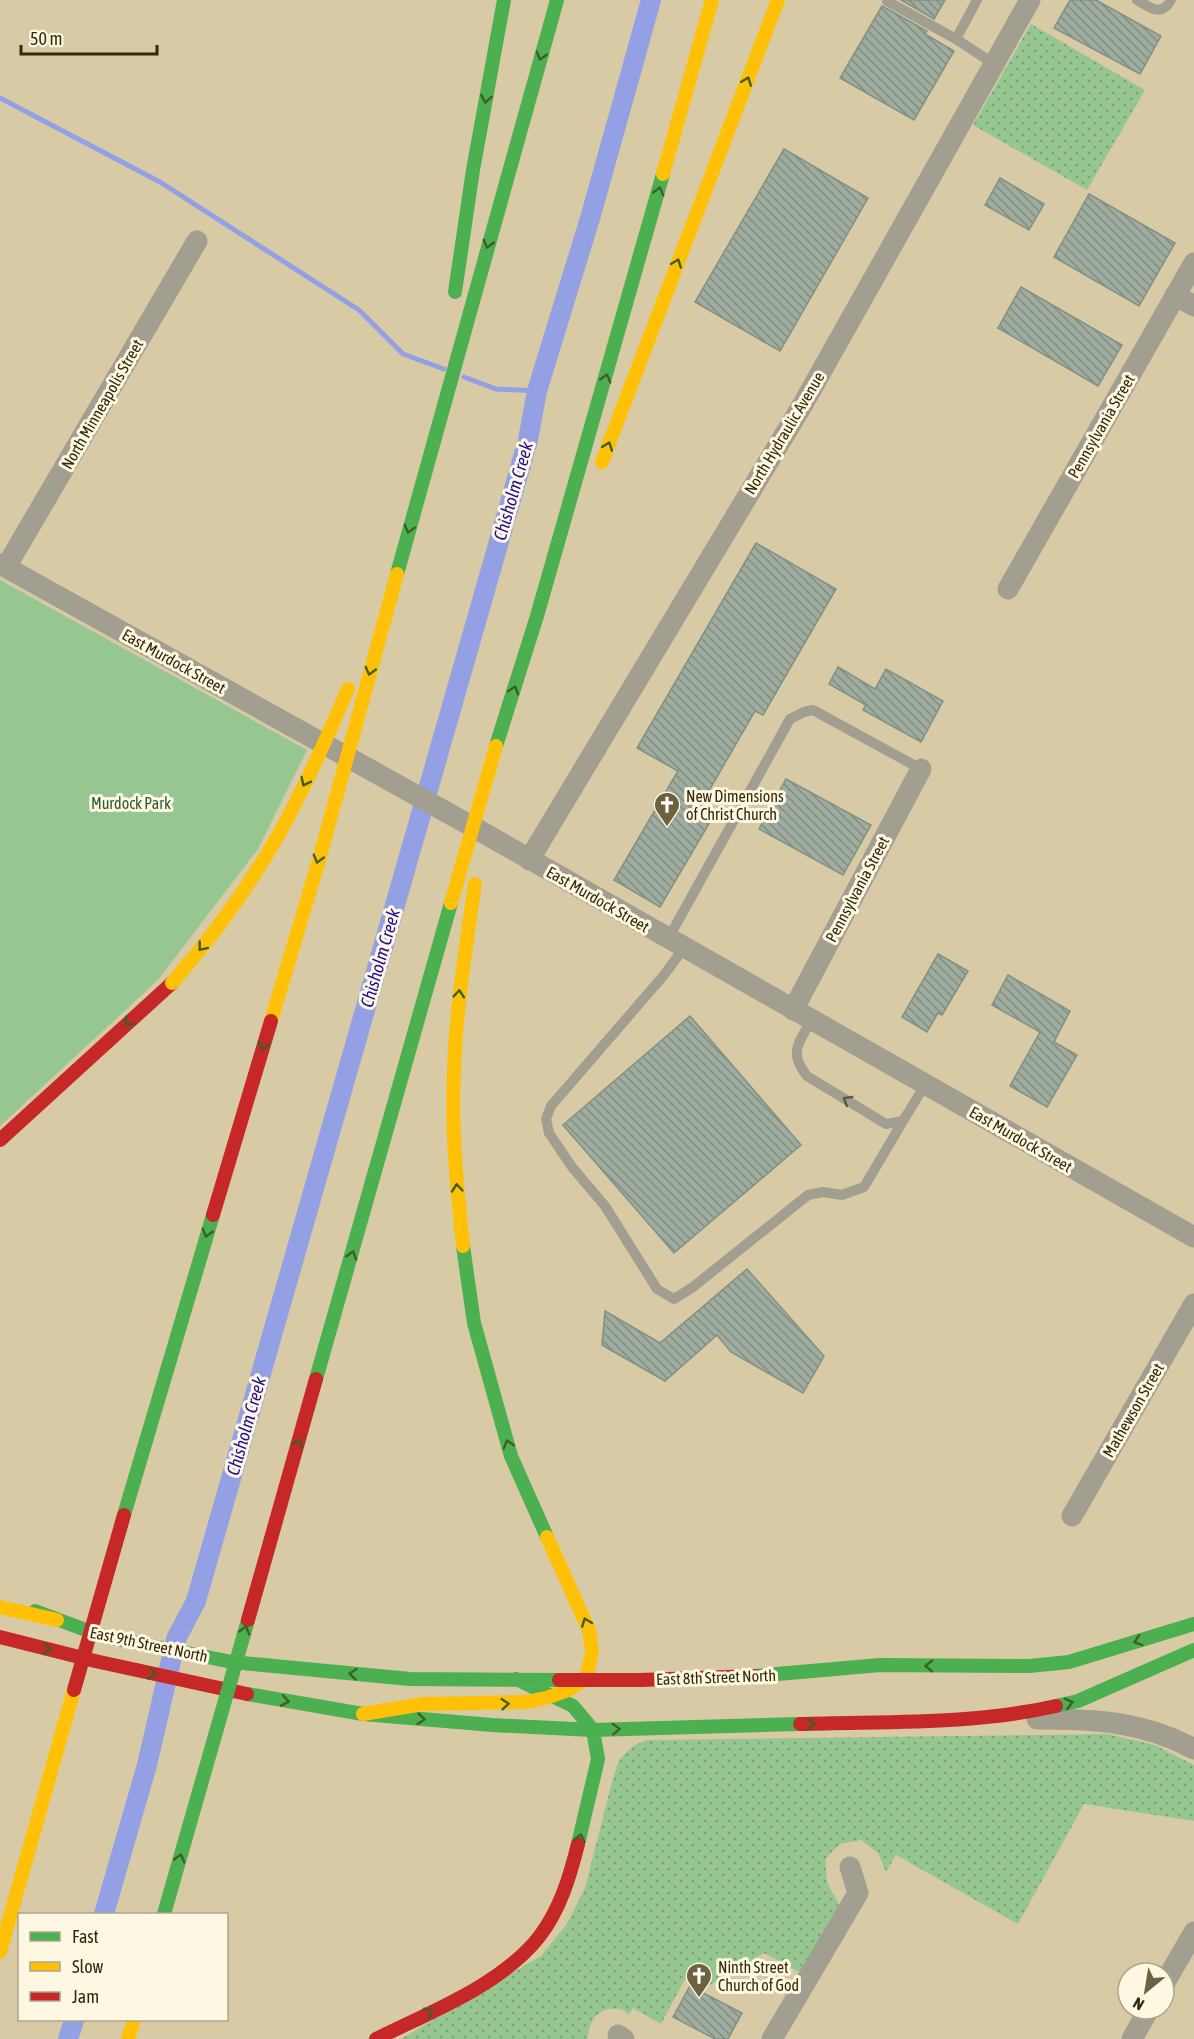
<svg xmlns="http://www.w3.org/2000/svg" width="1194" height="2039" viewBox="0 0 1194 2039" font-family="'Asap Condensed',sans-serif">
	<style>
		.grass { fill: url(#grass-dots) }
		.park { fill: #97c791 }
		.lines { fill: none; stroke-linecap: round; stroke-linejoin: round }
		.stream { stroke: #93a1e4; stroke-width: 5 }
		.canal { stroke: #93a1e4; stroke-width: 20 }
		.building { fill: url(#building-back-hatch); stroke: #829184; stroke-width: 1.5 }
		.lane { stroke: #a29e90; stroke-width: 10 }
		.street { stroke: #a29e90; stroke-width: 21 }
		.fast { stroke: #4caf50; stroke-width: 14 }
		.slow { stroke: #ffc107; stroke-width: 14 }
		.jam { stroke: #c62828; stroke-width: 14 }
		.fast-bridge { stroke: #4caf50; stroke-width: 14 }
		.slow-bridge { stroke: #ffc107; stroke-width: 14 }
		.jam-bridge { stroke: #c62828; stroke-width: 14 }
		.oneway { stroke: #3d5f27 }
		.oneway2 { stroke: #5f5841 }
		.labels { text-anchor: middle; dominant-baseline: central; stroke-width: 6; stroke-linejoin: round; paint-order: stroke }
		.street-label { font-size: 16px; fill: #33290c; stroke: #fef8e3 }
		.poi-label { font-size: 16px; fill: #33290c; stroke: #fef8e3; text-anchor: start }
		.park-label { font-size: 16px; fill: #295b39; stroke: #fef8e3 }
		.water-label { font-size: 18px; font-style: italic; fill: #1e0d96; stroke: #fef8e3 }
	</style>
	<defs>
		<pattern id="grass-dots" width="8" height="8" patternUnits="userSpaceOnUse" patternTransform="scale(1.5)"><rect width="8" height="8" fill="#97c791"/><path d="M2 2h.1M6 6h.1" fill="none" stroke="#7ca275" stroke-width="1.8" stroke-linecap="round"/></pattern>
		<pattern id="building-back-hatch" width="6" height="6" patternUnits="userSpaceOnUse" patternTransform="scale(1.5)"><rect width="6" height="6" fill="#9fada0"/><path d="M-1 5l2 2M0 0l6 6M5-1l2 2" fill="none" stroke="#828d81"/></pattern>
	</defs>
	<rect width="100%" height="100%" fill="#d7caa4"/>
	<path class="grass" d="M1031,24L1145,90L1087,190L973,125Z
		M1107,1734L1155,1745L1194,1765V1821L1084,1804L1018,1924L896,1855L886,1872L878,1853L861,1840L840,1844L826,1858C826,1868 825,1879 830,1888C833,1895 837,1898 839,1905L801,1973L764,1953L705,1988L685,1979L661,2024L633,2008L629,2015C621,2005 604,2007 595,2017C590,2023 589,2032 587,2039H401L541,1956L567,1924L585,1888L612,1782L619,1760L633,1746L647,1740Z"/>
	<path class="park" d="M0,580L307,750L258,849L158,980L0,1126Z"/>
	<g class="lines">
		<path class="stream" d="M0,98L160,182L359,310L403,354L444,369
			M464,377L496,389L537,391"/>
		<path class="canal" d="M104,1914L147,1765L176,1639L196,1601L528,440L537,391L591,215L651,0
			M68,2039L74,2020"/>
	</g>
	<path class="building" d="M901,0H945L934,19Z
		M1070,0H1096L1161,36L1140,74L1054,28Z
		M882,6L927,31L925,34L954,51L914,120L840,78Z
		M784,149L868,198L780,351L695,302Z
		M1000,178L1044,204L1029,230L985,205Z
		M1089,194L1175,243L1139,306L1054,257Z
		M1021,287L1122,345L1098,386L998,328Z
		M756,543L836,589L763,715L755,711L699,808L713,817L660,907L614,880L678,771L637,748Z
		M838,667L875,689L886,669L943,701L921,742L863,710L866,705L829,684Z
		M786,779L871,825L843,875L759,829Z
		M938,954L968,971L942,1015L938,1013L927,1032L902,1017Z
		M1008,975L1070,1011L1054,1042L1077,1055L1047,1107L1010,1086L1040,1032L992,1005Z
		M690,1016L801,1145L674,1253L563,1125Z
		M747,1269L824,1356L803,1393L731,1352L717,1335L665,1381L602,1345L605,1311L660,1343Z
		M690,1986L742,2013L728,2039H715L673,2017Z"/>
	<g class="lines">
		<path class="lane" d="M977,0L956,39L994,64
			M1137,0C1150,8 1162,17 1171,0
			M887,1L956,39
			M668,939L790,719L804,712L813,710L921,769
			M684,948L664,975L551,1106L546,1119L549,1133L572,1167L605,1206L657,1289L674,1299L693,1287L808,1195L823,1192L842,1195L864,1187L903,1121
			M811,1020C799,1044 788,1052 807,1076L886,1124L903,1121L925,1085"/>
		<path class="street" d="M1175,295L1194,306
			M0,564L475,828L1194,1237
			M6,567L197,241
			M1008,589L1194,263
			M529,860L803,404L1030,0
			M793,1010L921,769
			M1072,1516L1194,1304
			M1037,1719C1093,1719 1143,1721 1194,1749
			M1164,1984L1194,1932
			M618,2035L624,2039
			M772,2039L858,1893L850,1867
			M1132,2039L1149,2009"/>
		<path class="fast" d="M455,292L473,170L504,0
			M397,574L557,0
			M496,746L537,616L663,174
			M463,1246L474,1323L511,1456L547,1537
			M35,1611L102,1636L232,1662L410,1679L559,1680
			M755,1676L880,1665L1029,1666L1069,1662L1194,1624
			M516,1679L573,1706L593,1730L598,1759L578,1844
			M247,1694L363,1714L492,1725L593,1730L800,1724
			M1056,1706L1078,1701L1194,1650"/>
		<path class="slow" d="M663,174L712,0
			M602,462L778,0
			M0,1607L57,1620
			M363,1714L423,1704L526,1702L546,1698L566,1691L586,1679L592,1652L589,1630L547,1537
			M128,2039L134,2020"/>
		<path class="jam" d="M0,1140L172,983
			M0,1637L95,1661L247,1694
			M559,1680H640L755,1676
			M800,1724C885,1721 972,1725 1056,1706
			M376,2039C430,2012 501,1985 539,1937C560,1910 570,1876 578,1844"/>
		<path class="fast-bridge" d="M316,1379L451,903
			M124,1515L213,1215
			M164,1914L248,1620"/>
		<path class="slow-bridge" d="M451,903L496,746
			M172,983C212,937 249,887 279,834C305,787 327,738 348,689
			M271,1021L319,860L397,574
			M463,1246C457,1188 451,1130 454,1071C456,1009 466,946 475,884
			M0,1952L74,1690"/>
		<path class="jam-bridge" d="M213,1215L271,1021
			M248,1620L316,1379
			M74,1690L124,1515"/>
	</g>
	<defs><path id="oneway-chevron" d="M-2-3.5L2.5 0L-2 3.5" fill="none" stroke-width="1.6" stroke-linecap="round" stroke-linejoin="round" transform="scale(1.5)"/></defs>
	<g class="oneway">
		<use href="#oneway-chevron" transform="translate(541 56) rotate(106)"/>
		<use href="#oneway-chevron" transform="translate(747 81) rotate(-69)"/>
		<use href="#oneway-chevron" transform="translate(486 99) rotate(100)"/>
		<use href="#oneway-chevron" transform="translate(659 191) rotate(-74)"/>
		<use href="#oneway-chevron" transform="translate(488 244) rotate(105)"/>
		<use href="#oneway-chevron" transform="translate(677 263) rotate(-69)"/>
		<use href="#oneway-chevron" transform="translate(606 378) rotate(-74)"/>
		<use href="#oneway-chevron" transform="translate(608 446) rotate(-70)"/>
		<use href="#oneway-chevron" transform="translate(409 529) rotate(105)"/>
		<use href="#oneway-chevron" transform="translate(370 671) rotate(105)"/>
		<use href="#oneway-chevron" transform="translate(514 690) rotate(-72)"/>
		<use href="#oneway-chevron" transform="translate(305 782) rotate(116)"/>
		<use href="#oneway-chevron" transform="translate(318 859) rotate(106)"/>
		<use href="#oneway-chevron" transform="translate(202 947) rotate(128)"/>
		<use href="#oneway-chevron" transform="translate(459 994) rotate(-85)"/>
		<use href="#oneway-chevron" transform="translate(128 1022) rotate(138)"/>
		<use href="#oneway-chevron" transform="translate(263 1046) rotate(107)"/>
		<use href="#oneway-chevron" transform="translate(457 1188) rotate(-95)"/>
		<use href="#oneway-chevron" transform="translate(207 1233) rotate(106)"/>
		<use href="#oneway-chevron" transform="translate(352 1255) rotate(-74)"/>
		<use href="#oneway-chevron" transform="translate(298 1443) rotate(-74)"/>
		<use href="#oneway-chevron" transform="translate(508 1444) rotate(-107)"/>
		<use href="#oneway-chevron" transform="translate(586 1622) rotate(-111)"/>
		<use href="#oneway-chevron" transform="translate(245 1630) rotate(-74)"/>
		<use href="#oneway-chevron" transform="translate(1138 1641) rotate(162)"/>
		<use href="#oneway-chevron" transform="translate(47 1649) rotate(14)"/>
		<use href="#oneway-chevron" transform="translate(929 1666) rotate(-179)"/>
		<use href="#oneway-chevron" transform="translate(152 1674) rotate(12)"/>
		<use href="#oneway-chevron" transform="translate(353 1674) rotate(-175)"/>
		<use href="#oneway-chevron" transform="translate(285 1701) rotate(10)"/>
		<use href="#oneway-chevron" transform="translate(1069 1703) rotate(-14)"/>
		<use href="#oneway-chevron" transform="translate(505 1704) rotate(-5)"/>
		<use href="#oneway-chevron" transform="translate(421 1719) rotate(5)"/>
		<use href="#oneway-chevron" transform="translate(811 1724) rotate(-2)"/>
		<use href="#oneway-chevron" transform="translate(616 1729) rotate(-2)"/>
		<use href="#oneway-chevron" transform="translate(580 1838) rotate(-77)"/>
		<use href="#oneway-chevron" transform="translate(180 1858) rotate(-74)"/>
		<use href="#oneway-chevron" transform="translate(429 2012) rotate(-27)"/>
	</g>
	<use class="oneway2" href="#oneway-chevron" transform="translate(847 1100) rotate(-149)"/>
	<defs>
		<symbol id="church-pin" viewBox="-11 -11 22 30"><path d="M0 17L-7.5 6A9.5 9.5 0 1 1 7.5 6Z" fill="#6c6141" stroke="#fef8e3"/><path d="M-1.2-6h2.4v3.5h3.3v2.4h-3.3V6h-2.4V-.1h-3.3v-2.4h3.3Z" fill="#fff"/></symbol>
	</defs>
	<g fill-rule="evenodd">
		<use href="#church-pin" x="652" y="790" width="30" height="40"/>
		<use href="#church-pin" x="684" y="1961" width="30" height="40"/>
	</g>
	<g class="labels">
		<g class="street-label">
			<text transform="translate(102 404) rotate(-60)">North Minneapolis Street</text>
			<text transform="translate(1101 426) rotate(-60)">Pennsylvania Street</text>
			<text transform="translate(784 433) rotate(-59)">North Hydraulic Avenue</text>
			<text transform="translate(174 661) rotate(29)">East Murdock Street</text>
			<text transform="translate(857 889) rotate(-62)">Pennsylvania Street</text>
			<text transform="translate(598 899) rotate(30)">East Murdock Street</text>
			<text transform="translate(1021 1139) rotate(30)">East Murdock Street</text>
			<text transform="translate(1133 1410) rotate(-60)">Mathewson Street</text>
			<text transform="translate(149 1644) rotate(12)">East 9th Street North</text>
			<text transform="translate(716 1677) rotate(-2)">East 8th Street North</text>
		</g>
		<g class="poi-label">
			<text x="686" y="796">New Dimensions<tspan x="686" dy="18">of Christ Church</tspan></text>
			<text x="718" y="1967">Ninth Street<tspan x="718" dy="18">Church of God</tspan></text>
		</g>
		<g class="park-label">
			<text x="131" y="803">Murdock Park</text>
		</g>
		<g class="water-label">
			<text transform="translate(513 491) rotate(-74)">Chisholm Creek</text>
			<text transform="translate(380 958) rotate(-74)">Chisholm Creek</text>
			<text transform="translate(246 1426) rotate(-74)">Chisholm Creek</text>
		</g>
	</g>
	<rect x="18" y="1913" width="210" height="108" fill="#fef8e3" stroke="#ada58d" stroke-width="1.5"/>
	<rect x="30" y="1932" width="30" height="9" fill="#4caf50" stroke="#ada58d" stroke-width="1.5"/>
	<text x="72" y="1943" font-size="18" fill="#33290c">Fast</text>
	<rect x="30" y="1962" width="30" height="9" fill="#ffc107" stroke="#ada58d" stroke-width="1.5"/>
	<text x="72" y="1973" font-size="18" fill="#33290c">Slow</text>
	<rect x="30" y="1992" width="30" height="9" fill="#c62828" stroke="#ada58d" stroke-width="1.5"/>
	<text x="72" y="2003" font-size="18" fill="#33290c">Jam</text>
	<g transform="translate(1146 1991) rotate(210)"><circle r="28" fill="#fef8e3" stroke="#ada58d" stroke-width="1.5"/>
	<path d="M0-4.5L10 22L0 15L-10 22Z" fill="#6c6141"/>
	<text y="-9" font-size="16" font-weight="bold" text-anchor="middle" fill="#33290c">N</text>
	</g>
	<path d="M21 45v9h136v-9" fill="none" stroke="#33290c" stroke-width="3"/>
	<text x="30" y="45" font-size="18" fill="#33290c" stroke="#fef8e3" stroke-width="4.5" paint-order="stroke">50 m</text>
</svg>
